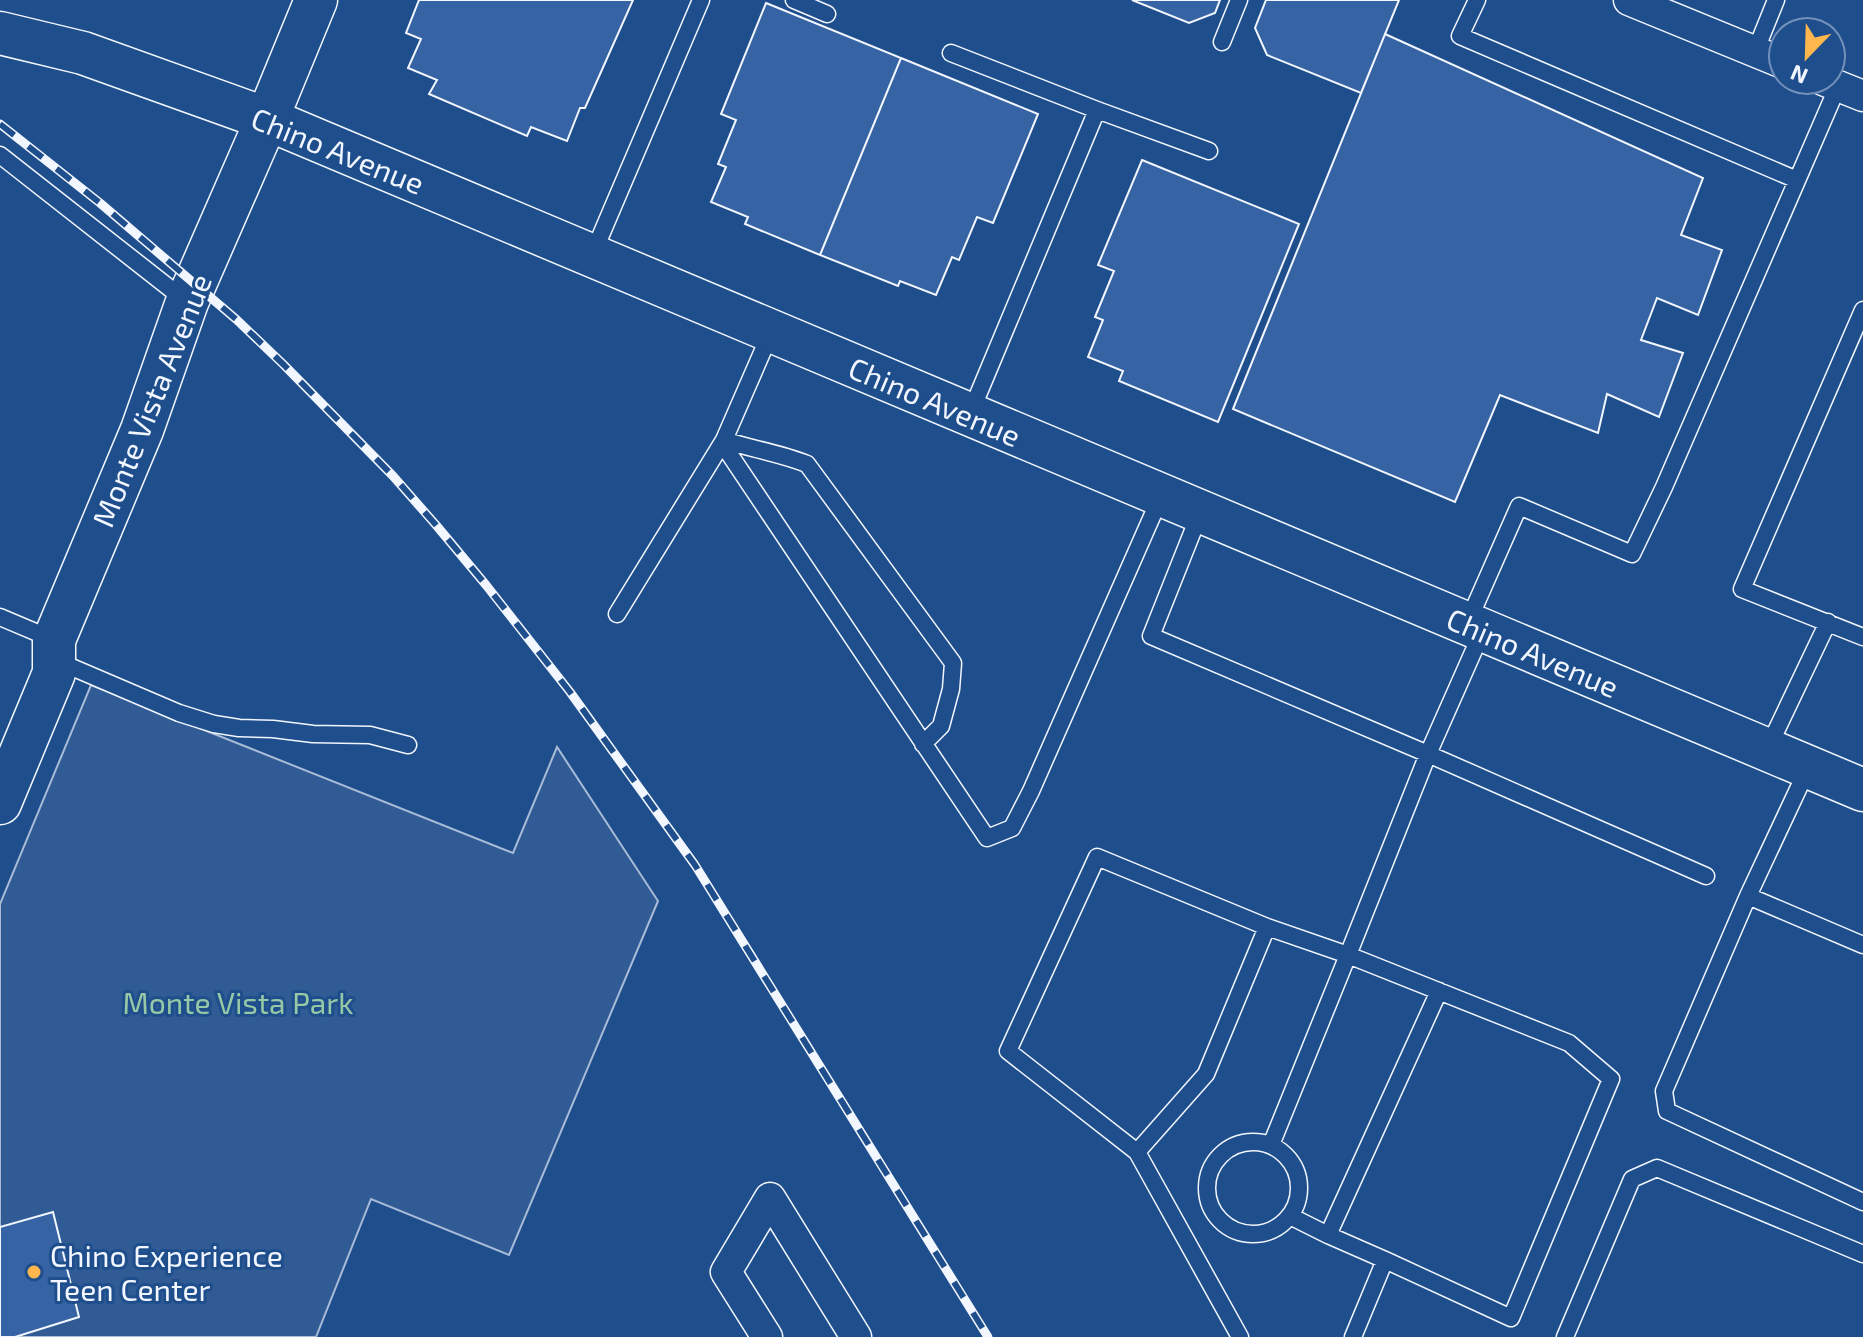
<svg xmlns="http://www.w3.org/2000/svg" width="1863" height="1337" viewBox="0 0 1863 1337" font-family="'Exo 2',sans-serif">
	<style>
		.built { fill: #305b95; stroke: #a8bbd7; stroke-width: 2 }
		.building { fill: #3563a3; stroke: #f2f6ff; stroke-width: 2 }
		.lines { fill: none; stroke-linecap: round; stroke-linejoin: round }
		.lane-casing { stroke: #f2f6ff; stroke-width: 19 }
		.street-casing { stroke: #f2f6ff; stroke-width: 33 }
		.secondary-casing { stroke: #f2f6ff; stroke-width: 45 }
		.lane { stroke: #1f4e8c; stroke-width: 16 }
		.street { stroke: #1f4e8c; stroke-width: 30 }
		.secondary { stroke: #1f4e8c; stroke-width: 42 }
		.rail-casing { stroke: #f2f6ff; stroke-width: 9 }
		.rail { stroke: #1f4e8c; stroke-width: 6; stroke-dasharray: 18; stroke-linecap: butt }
		.poi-dot { fill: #ffb74d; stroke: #1f4e8c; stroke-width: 3 }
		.labels { text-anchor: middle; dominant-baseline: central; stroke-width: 6; stroke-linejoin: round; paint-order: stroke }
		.street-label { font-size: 30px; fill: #f2f6ff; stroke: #1f4e8c }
		.park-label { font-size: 30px; fill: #97c8a6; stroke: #1f4e8c }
		.poi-label { font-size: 30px; fill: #f2f6ff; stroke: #1f4e8c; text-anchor: start }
	</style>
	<rect width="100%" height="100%" fill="#1f4e8c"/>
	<path class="built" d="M91,685L513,853L557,747L658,901L509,1255L371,1199L316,1337H0V904Z"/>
	<path class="building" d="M419,0H633L585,108H580L567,141L531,127L527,136L429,94L437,80L408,68L421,39L406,33Z
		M1132,0H1220L1215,13L1189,23Z
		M1266,0H1399L1361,93L1267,55L1255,28Z
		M766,3L901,58L820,255L745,224L748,217L711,202L726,167L718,164L736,120L721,114Z
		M1385,34L1703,178L1681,235L1722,250L1698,315L1657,298L1641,340L1683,353L1659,417L1607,394L1598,433L1500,395L1455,502L1233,409Z
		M901,58L1038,114L993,223L977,217L959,260L952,257L936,295L900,281L898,286L820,255Z
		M1142,160L1299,224L1218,422L1119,381L1123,371L1088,357L1103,320L1095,317L1114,271L1098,265Z
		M53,1212L79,1317L15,1337H0V1227Z"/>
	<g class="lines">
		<defs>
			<path id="lane" d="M794,0L827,14
				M1477,0L1460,36L1797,180
				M1222,42L1239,0
				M1755,52L1776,0
				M951,53L1097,110L1209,151
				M0,155L186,301
				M592,256L701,0
				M1863,310L1742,589L1863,637
				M771,332L724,440L728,452L987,838L1012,828L1031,791L1161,496
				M970,414L1097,110
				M1200,513L1151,636L1428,754L1706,876
				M617,614L724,440C751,449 780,453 807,464L953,663L951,689L941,726L923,744
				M0,617L52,639
				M1467,624L1519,506L1632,554L1664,487L1838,86
				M55,660L179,713L214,724L239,728L273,729L313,734L370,735L408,745
				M1767,750L1828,622
				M1808,768L1748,896L1863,945
				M1748,896L1664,1091L1667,1111L1863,1202
				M1207 1188a46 46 0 1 1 92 0a46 46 0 1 1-92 0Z
				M1137,1152L1008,1051L1097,857L1267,927
				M1290,1216L1328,1235
				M1385,1260L1328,1235L1439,991
				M1240,1337L1137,1152L1206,1074L1267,927L1348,955L1271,1145
				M1353,1337L1385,1260L1511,1318L1611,1079L1569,1043L1348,955L1428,754L1482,632
				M1565,1337L1632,1179L1657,1168L1863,1254"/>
			<path id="street" d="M1629,0L1783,63
				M1823,80L1863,96
				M767,1337L726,1272L770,1198L856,1337"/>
			<path id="secondary" d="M0,33L83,53L267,119L1863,790
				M0,803L54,673V640L142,430L187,302L267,119L316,0"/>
		</defs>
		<use href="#lane" class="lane-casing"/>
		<use href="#street" class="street-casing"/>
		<use href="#secondary" class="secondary-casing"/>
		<use href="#lane" class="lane"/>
		<use href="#street" class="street"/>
		<use href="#secondary" class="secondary"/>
		<defs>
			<path id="rail" d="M0,124L100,203L237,320L284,365L393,476L436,525L486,585L570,692L695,865L988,1337"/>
		</defs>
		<use href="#rail" class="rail-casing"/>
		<use href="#rail" class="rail"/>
	</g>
	<circle class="poi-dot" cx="34" cy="1272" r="8"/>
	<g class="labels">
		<g class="street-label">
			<text transform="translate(338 150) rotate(22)">Chino Avenue</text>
			<text transform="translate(151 400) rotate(-68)">Monte Vista Avenue</text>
			<text transform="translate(935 401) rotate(23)">Chino Avenue</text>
			<text transform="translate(1533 652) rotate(23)">Chino Avenue</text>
		</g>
		<g class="park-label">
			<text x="238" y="1002">Monte Vista Park</text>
		</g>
		<g class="poi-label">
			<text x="50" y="1255">Chino Experience<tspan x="50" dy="34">Teen Center</tspan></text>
		</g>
	</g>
	<g transform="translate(1807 56) rotate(203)"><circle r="38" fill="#1f4e8c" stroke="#7391ba" stroke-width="2"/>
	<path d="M0-6L14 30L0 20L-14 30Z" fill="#ffb74d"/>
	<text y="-12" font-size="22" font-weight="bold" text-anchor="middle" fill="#f2f6ff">N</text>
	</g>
</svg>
